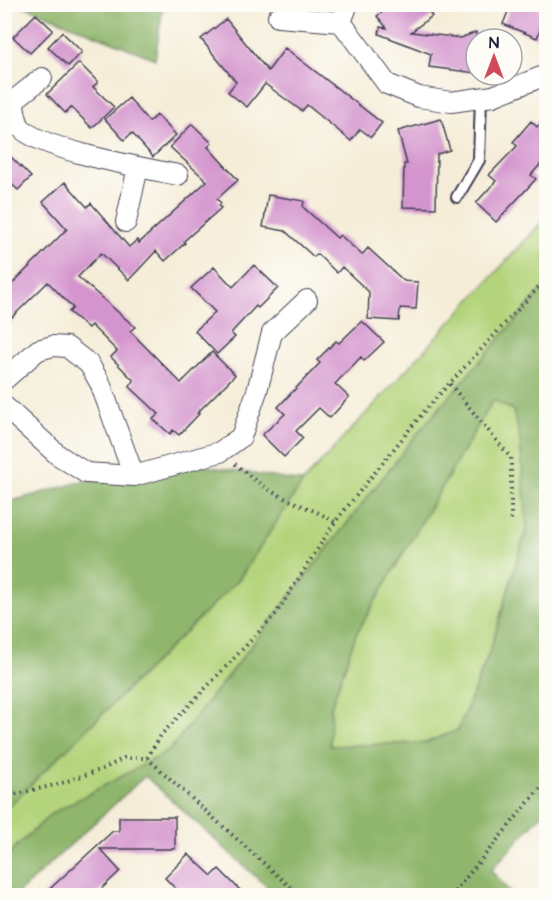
<svg xmlns="http://www.w3.org/2000/svg" width="551" height="900" viewBox="0 0 551 900" font-family="'Architects Daughter',sans-serif">
	<style>
		.green { fill: #b4d47c; stroke: #6b7b5c; stroke-width: 1.5 }
		.forest { fill: #8fb66c; stroke: #586c54; stroke-width: 1.5; fill-rule: evenodd }
		.building { fill: #d495ce }
		.lines { fill: none; stroke-linecap: round; stroke-linejoin: round }
		.service-casing { stroke: #424053; stroke-width: 14 }
		.minor-casing { stroke: #424053; stroke-width: 22 }
		.path { stroke: #424053; stroke-width: 4; stroke-dasharray: 1.5 4.5; stroke-linecap: butt }
		.service { stroke: #fff; stroke-width: 10 }
		.minor { stroke: #fff; stroke-width: 20 }
	</style>
	<rect width="100%" height="100%" fill="#fdfcf7"/>
	<filter id="ink" filterUnits="userSpaceOnUse"><feTurbulence type="fractalNoise" baseFrequency=".0167" numOctaves="2"/><feDisplacementMap in="SourceGraphic" scale="12" xChannelSelector="R" yChannelSelector="G"/><feConvolveMatrix kernelMatrix="1 2 1 2 8 2 1 2 1" color-interpolation-filters="sRGB"/></filter>
	<filter id="wash" filterUnits="userSpaceOnUse"><feTurbulence type="fractalNoise" baseFrequency=".008" numOctaves="4" result="noise"/><feDisplacementMap in="SourceGraphic" scale="24" xChannelSelector="R" yChannelSelector="G"/><feGaussianBlur stdDeviation="1.35" result="paint"/><feColorMatrix in="noise" values="0 0 0 0 0 0 0 0 0 0 0 0 0 0 0 0 0 1.4 0 .05"/><feComposite in="paint" operator="in"/></filter>
	<g filter="url(#wash)">
		<rect width="100%" height="100%" fill="#f5edd8"/>
		<path class="green" d="M546,218V285L417,434L169,751L51,814L5,857V810L239,579L303,482Z
			M493,400L513,410L520,438L527,527L491,648L458,730L425,743L329,746L331,707L356,634Z"/>
		<path class="forest" d="M22,5H163L155,59Z
			M546,285V810L491,870L512,895H276L145,776L16,895H5V857L51,814L169,751L417,434ZM493,400L513,410L520,438L527,527L491,648L458,730L425,743L330,746L331,707L356,634Z
			M163,459L303,482L239,579L5,810V503Z"/>
		<g id="blocks">
			<path class="building" d="M392,4H423L432,16L411,32L461,38L476,32V73L429,67L431,54L379,34L380,27L387,28L377,16Z
				M511,4H542L539,10L546,14L537,38L503,24Z
				M36,14L53,30L30,53L13,37Z
				M226,19L268,71L285,48L382,123L371,137L360,129L351,141L307,105L302,111L265,84L247,107L228,92L236,82L201,39Z
				M62,32L82,52L68,66L48,47Z
				M79,63L98,82L93,87L114,107L92,128L71,107L65,113L47,94Z
				M129,98L149,122L157,115L176,135L153,157L132,133L124,140L105,119Z
				M546,117V158L531,175L536,179L496,222L476,203L496,181L489,175L517,146L513,142L531,121L537,127Z
				M441,119L450,150L437,154L436,208L403,207L404,164H407L398,131Z
				M192,124L212,143L208,147L238,180L217,199L221,203L219,206L221,208L184,241L185,243L165,261L156,251L129,280L101,253L78,277L135,327L130,331L181,383L212,352L235,375L197,413L199,414L179,435L173,430L170,434L153,419L159,414L129,386L134,381L111,357L117,351L91,325L88,328L69,312L73,308L48,282L4,325V292L67,229L43,202L65,182L87,207L91,203L129,247L137,240L139,243L207,181L170,147Z
				M4,150L31,177L18,190L4,177Z
				M268,195L304,201L303,207L337,238L340,235L362,255L368,248L404,281L418,282L416,309L400,308L399,321L368,319L369,292L342,267L337,273L317,254L314,257L285,231L263,227Z
				M254,265L278,288L258,308L256,306L231,333L235,337L217,354L195,331L215,312L191,288L214,267L233,287Z
				M362,321L384,342L364,361L361,357L335,384L349,397L330,418L319,408L296,431L303,438L284,457L262,435L285,414L278,407L320,363L317,360L336,341L339,343Z
				M119,817H175V849H100L120,871L94,896H42L113,831H119Z
				M188,854L212,876L219,869L246,896H183L165,878Z"/>
		</g>
	</g>
	<g filter="url(#ink)">
		<use href="#blocks" fill-opacity="0" stroke="#424053" stroke-width="1.5"/>
		<g class="lines">
			<defs>
				<path id="service" d="M457,197L479,160L481,98"/>
				<path id="minor" d="M348,4L341,22L387,84L419,97L451,102L493,96L546,75
					M278,17L341,22
					M13,101C15,109 16,122 21,128C42,150 144,168 178,175
					M4,104L13,101L42,78
					M126,222L138,167
					M4,380L38,350L53,346L67,347L89,364L100,383L134,476
					M4,406L58,455L86,473L134,476L220,452L241,437L257,391L272,333L307,300"/>
			</defs>
			<use href="#service" class="service-casing"/>
			<use href="#minor" class="minor-casing"/>
			<path class="path" d="M450,384L511,458V523
				M235,464C245,472 255,481 266,488C288,502 313,508 335,522
				M147,758L300,896
				M4,797L59,784L105,768L124,758H147L161,735L275,615L335,522L426,409L546,279
				M451,896L546,781"/>
			<use href="#service" class="service"/>
			<use href="#minor" class="minor"/>
		</g>
	</g>
	<rect width="551" height="900" fill="none" stroke="#fdfcf7" stroke-width="24"/>
	<g transform="translate(494 57)"><circle r="28" fill="#fdfcf7" stroke="#a5a5ac" stroke-width="1.5"/>
	<path d="M0-4.5L10 22L0 15L-10 22Z" fill="#d1495b"/>
	<text y="-9" font-size="16" font-weight="bold" text-anchor="middle" fill="#22223b">N</text>
	</g>
</svg>
